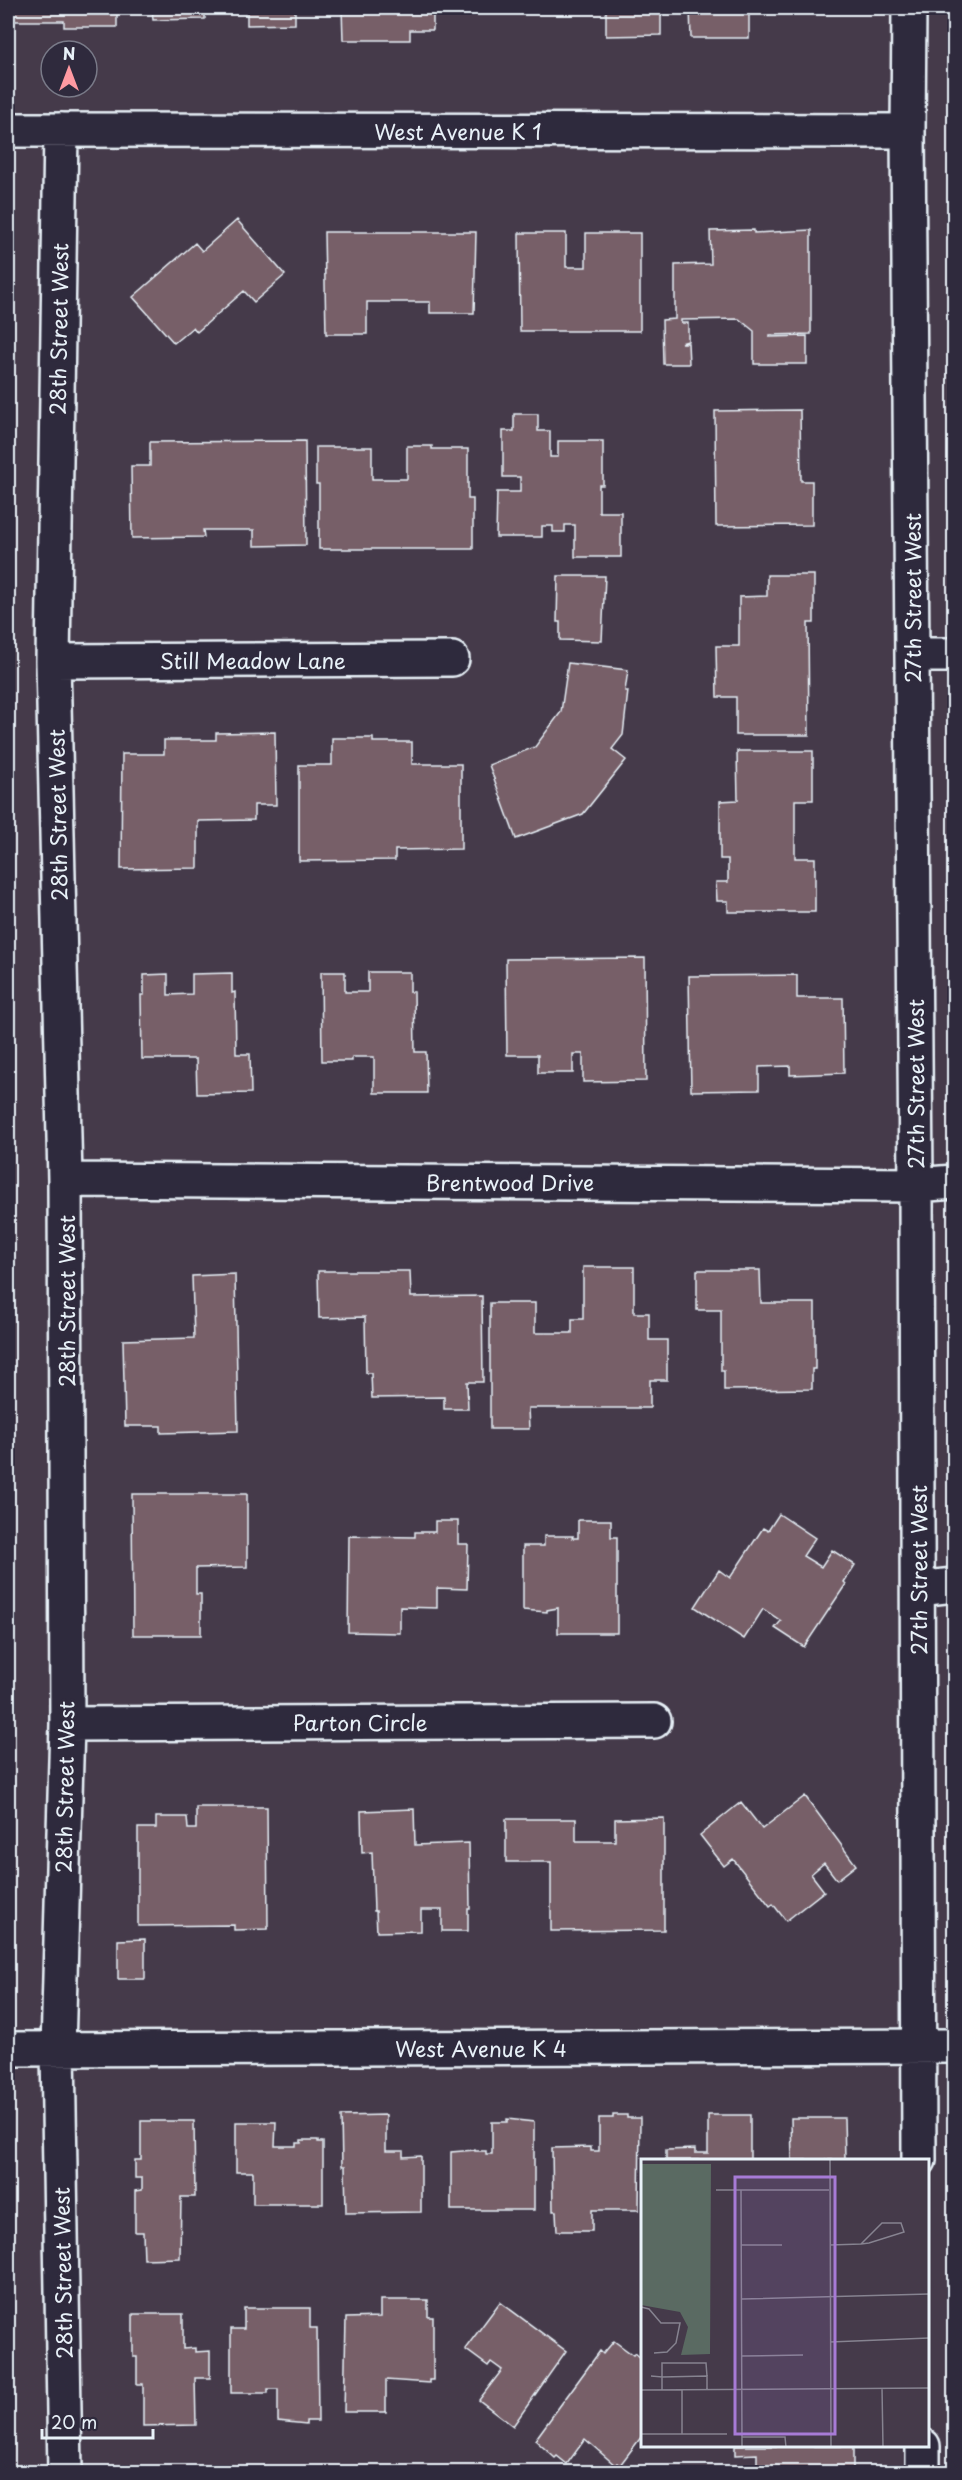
<svg xmlns="http://www.w3.org/2000/svg" width="962" height="2480" viewBox="0 0 962 2480" font-family="'Playpen Sans',sans-serif">
	<style>
		.building { fill: #775f68; stroke: #e8f1f8; stroke-width: 1.5 }
		.lines { fill: none; stroke-linecap: round; stroke-linejoin: round }
		.minor-casing { stroke: #e8f1f8; stroke-width: 38 }
		.minor { stroke: #2f2a3d; stroke-width: 33 }
		.labels { text-anchor: middle; dominant-baseline: central; stroke-width: 6; stroke-linejoin: round; paint-order: stroke }
		.street-label { font-size: 21px; fill: #e8f1f8; stroke: #2f2a3d }
		.inset-road { fill: none; stroke: #868390; stroke-width: 1.5 }
		.view { fill: #a77bd6; fill-opacity: 0.15; stroke: #a77bd6; stroke-width: 3 }
		.inset-edge { fill: none; stroke: #e8f1f8; stroke-width: 3 }
	</style>
	<rect width="100%" height="100%" fill="#453a4a"/>
	<filter id="ink" filterUnits="userSpaceOnUse"><feTurbulence type="fractalNoise" baseFrequency=".0167" numOctaves="2"/><feDisplacementMap in="SourceGraphic" scale="12" xChannelSelector="R" yChannelSelector="G"/><feConvolveMatrix kernelMatrix="1 2 1 2 8 2 1 2 1" color-interpolation-filters="sRGB"/></filter>
	<g filter="url(#ink)">
		<path class="building" d="M8,8H117V27H64V21H8Z
			M152,8H231H205V19L153,20Z
			M247,8H295V24L247,25Z
			M342,8H433V30H410V40H343Z
			M606,8H661V35L606,36Z
			M690,8H749V38H691Z
			M237,220L285,275L254,302L244,291L197,332L193,327L174,343L133,297L195,243L202,251Z
			M754,230V233L811,230V334L770,335V337L807,336V364H754V331L739,319L681,320V323H688V341L681,343H688L689,364H663L662,320L675,319V265L711,264L710,231Z
			M324,232H476L474,313H430V302H367V334H326Z
			M519,233H566V267H586V233H640V331H520Z
			M800,410L801,481H812V525L716,526L715,411Z
			M514,414H538V431H550V457H558V441H603V485H599V512H621V557H575V525H565V532H553V526H542V537H496L497,492H520V477H503V431H514Z
			M305,441L306,545L254,546V530H203L204,537L132,538L131,466H150V442Z
			M407,446H432V449H468V499H473V549H319V484H316V447H372V479H407Z
			M767,575H814V623H808L809,735H736V697H717L716,646H739V597L767,596Z
			M558,576H605L602,641L560,640V622H557Z
			M568,663L628,670L625,691H628L623,735L612,749L626,760L583,814L516,839L489,765L535,747L561,712Z
			M275,732L276,805H254V820L198,821V868L121,869L122,754H164V740H216V733Z
			M332,738H373V742H412V764H461V849L395,850V860L299,861V765H332Z
			M737,751H813V800H795V858H815V912H728V901H717L716,882H728V859H720V801L738,800Z
			M645,958L646,1081L583,1082V1054H573V1073H538V1055H507L506,959Z
			M321,972H345V992H368V972H410V992H414L415,1052H426L427,1093H374V1057H352V1061H322Z
			M232,973V993L235,992L236,1054H250L251,1093L197,1094L196,1059H142L141,995H144V975L168,974V995L192,994V974Z
			M797,975V998H843L844,1073L790,1075V1066L759,1067V1090L691,1091L689,976Z
			M583,1267H634V1313H649V1340H667V1380H650V1408H528L529,1429H490V1303H535V1333H572V1319H583Z
			M697,1270H760L761,1303H815V1369H812V1389L724,1390V1371H721V1310H697Z
			M318,1271H410L411,1297L482,1296L483,1382H467L468,1409H444V1397L372,1398L371,1373H366L365,1317L319,1318Z
			M235,1274L238,1431L161,1433V1426H125L123,1340L194,1338L192,1276Z
			M132,1494H247V1567L196,1568V1594H201V1635H133Z
			M779,1514L815,1538L803,1556L821,1567L832,1550L855,1565L844,1582L846,1584L804,1647L775,1628L781,1621L763,1609L744,1639L695,1607L719,1570L730,1578L763,1528L768,1531Z
			M578,1520H611V1537H617V1633H558V1608L547,1610V1612L523,1610V1546H544V1536H573L572,1538H578Z
			M435,1521H458V1544H468L467,1589L437,1588V1608L400,1607V1633L348,1632L349,1536L415,1537V1532H435Z
			M805,1796L856,1865L837,1880L824,1863L811,1874L824,1891L786,1921L773,1904L770,1906L733,1859L724,1866L700,1835L741,1802L762,1829Z
			M196,1807H267L268,1929L234,1930V1925L138,1926V1828H156V1817H187L188,1829H196Z
			M414,1809L415,1845L469,1843L470,1909H468V1931H442V1910H421V1931L377,1932L376,1911H374L372,1852L362,1853L361,1811Z
			M664,1818V1930L551,1931V1862H506V1819H576V1841H615V1819Z
			M145,1939V1979H118V1940Z
			M386,2115V2151H403V2157L421,2156V2212L346,2213L345,2166H342L341,2116Z
			M613,2115H627V2118H640L639,2210H592V2231H557L556,2211H553L552,2148L591,2147V2151H599V2118H613Z
			M708,2115H750V2160H666V2150L695,2149V2153H708Z
			M791,2118H844L845,2159L850,2160H792Z
			M507,2119L534,2122V2210H451V2152L475,2150V2151H486V2154H492V2122H507Z
			M141,2121H194L195,2197H181L180,2258L144,2259L143,2232H135V2191L142,2190V2178H135V2160H141Z
			M236,2122H276L275,2146H296V2143H301V2140H318V2142H323V2204H253V2172H236Z
			M380,2300H428V2317H433V2380H429V2383L386,2380V2412H344L346,2318L380,2317Z
			M500,2302L566,2351L513,2426L479,2400L502,2370L491,2362L488,2366L465,2349Z
			M244,2308H310V2328H317L318,2421H306V2424L278,2421V2389H268V2393H231V2329H244Z
			M133,2314H183V2349L195,2348V2352L210,2351V2378H195L196,2425L143,2426V2384H137V2357H133Z
			M614,2341L633,2355L635,2353L642,2359V2436L620,2465L617,2463L615,2465L585,2439L567,2464L557,2456L555,2458L535,2440L600,2351L603,2354Z
			M735,2446H853V2472H757V2454L735,2455Z"/>
		<g class="lines">
			<defs>
				<path id="minor" d="M909,8L908,131L916,1185L919,2160
					M8,130L908,131
					M61,130L53,661L65,1180L67,1724L58,2049L65,2472
					M912,655H954
					M53,661L452,659
					M65,1180L916,1185L954,1182
					M918,1589L954,1585
					M67,1724L654,1721
					M8,2049L954,2046
					M923,2446V2472"/>
			</defs>
			<use href="#minor" class="minor-casing"/>
			<use href="#minor" class="minor"/>
		</g>
	</g>
	<g class="labels">
		<g class="street-label">
			<text x="458" y="131">West Avenue K 1</text>
			<text transform="translate(58 329) rotate(-89)">28th Street West</text>
			<text transform="translate(912 598) rotate(-90)">27th Street West</text>
			<text x="253" y="660">Still Meadow Lane</text>
			<text transform="translate(57 815) rotate(-91)">28th Street West</text>
			<text transform="translate(915 1084) rotate(-90)">27th Street West</text>
			<text x="510" y="1182">Brentwood Drive</text>
			<text transform="translate(66 1301) rotate(-90)">28th Street West</text>
			<text transform="translate(918 1570) rotate(-90)">27th Street West</text>
			<text x="360" y="1722">Parton Circle</text>
			<text transform="translate(64 1787) rotate(-89)">28th Street West</text>
			<text x="481" y="2048">West Avenue K 4</text>
			<text transform="translate(62 2273) rotate(-91)">28th Street West</text>
		</g>
	</g>
	<g transform="translate(641 2159)">
		<rect width="288" height="288" fill="#453a4a"/>
		<path d="M0,5H70L69,195L40,196L47,168L39,153L0,146Z" fill="#5a6a62"/>
		<path class="inset-road" d="M189,0L190,288M75,31H188M100,31L101,288M100,86H141M189,86L220,85L228,84L263,73L260,64H241L220,85M101,140L288,135M0,148L8,150L20,164H39L35,184L26,193L13,194M189,183L288,179M101,197L162,196M10,217L21,218V204H65L66,217M241,229L242,288M0,231L288,229M21,231V218L66,217V231M0,275H86M41,275V231M101,278H144L145,288"/>
		<path class="view" d="M94,18H194V275H94Z"/>
		<rect width="288" height="288" class="inset-edge"/>
	</g>
	<rect width="962" height="2480" fill="none" stroke="#2f2a3d" stroke-width="30"/>
	<rect x="15" y="15" width="932" height="2450" fill="none" stroke="#e8f1f8" stroke-width="2" filter="url(#ink)"/>
	<g transform="translate(69 69)"><circle r="28" fill="#2f2a3d" stroke="#797a88" stroke-width="1.5"/>
	<path d="M0-4.5L10 22L0 15L-10 22Z" fill="#ff9aa2"/>
	<text y="-9" font-size="16" font-weight="bold" text-anchor="middle" fill="#e8f1f8">N</text>
	</g>
	<path d="M42 2429v9h111v-9" fill="none" stroke="#e8f1f8" stroke-width="3"/>
	<text x="51" y="2429" font-size="18" fill="#e8f1f8" stroke="#2f2a3d" stroke-width="4.5" paint-order="stroke">20 m</text>
</svg>
